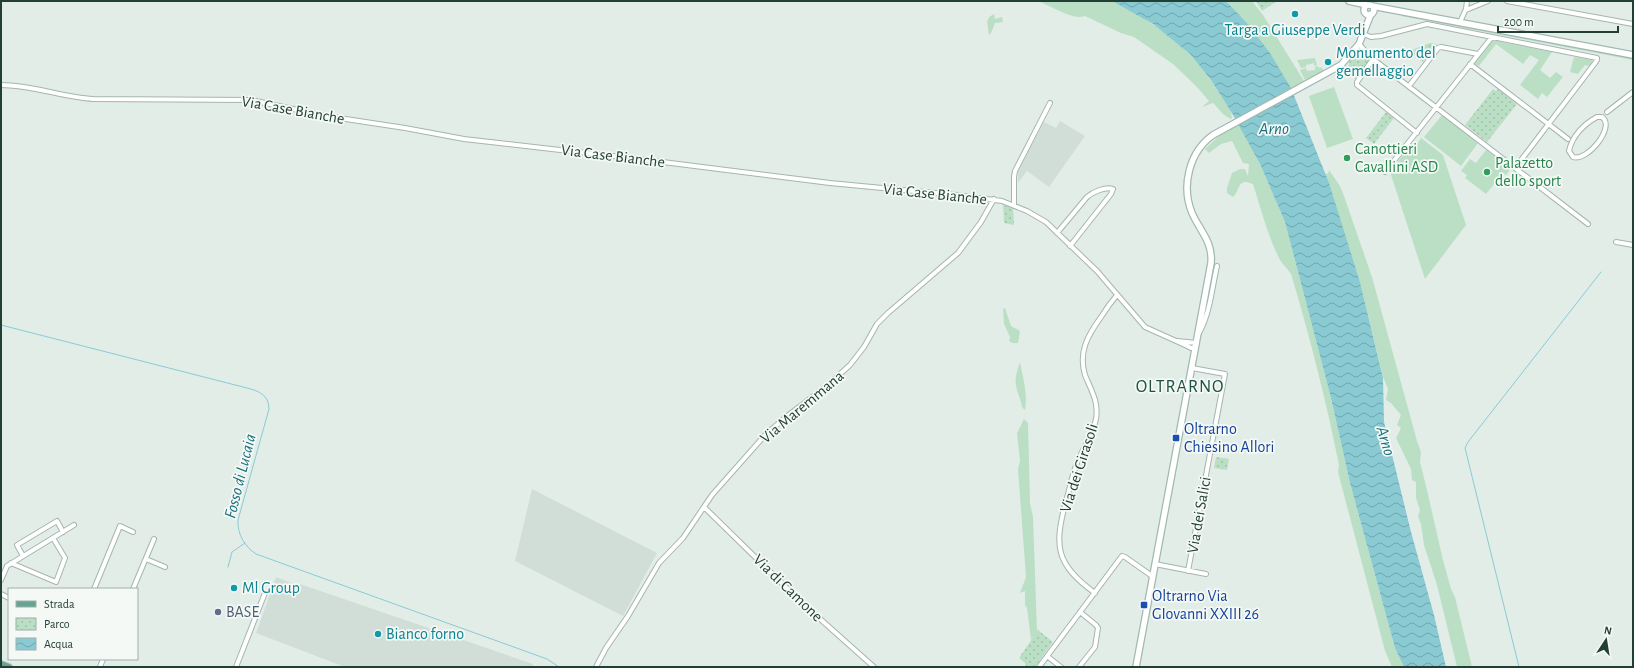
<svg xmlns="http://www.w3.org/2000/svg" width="1634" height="668" viewBox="0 0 1634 668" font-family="'Alegreya Sans',sans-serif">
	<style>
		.built { fill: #d1ddd7 }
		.grass { fill: #bbdfc4 }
		.park { fill: url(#park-dots) }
		.water { fill: url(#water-waves) }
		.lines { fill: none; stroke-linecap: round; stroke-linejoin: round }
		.stream { stroke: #8acad3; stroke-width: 1 }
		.street-casing { stroke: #a5b5af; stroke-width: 6 }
		.secondary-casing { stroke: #a1b9b0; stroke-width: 8 }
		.primary-casing { stroke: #c1c9c7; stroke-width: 8 }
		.street { stroke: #fff; stroke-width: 4 }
		.secondary { stroke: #fff; stroke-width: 5.5 }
		.primary { stroke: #66a492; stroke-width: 6 }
		.culture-dot { fill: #0f9aa8; stroke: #f4f9f6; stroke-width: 1.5 }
		.leisure-dot { fill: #2e9e5b; stroke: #f4f9f6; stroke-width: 1.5 }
		.transit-dot { fill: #1a4fb4; stroke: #f4f9f6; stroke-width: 1.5 }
		.service-dot { fill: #5c6f8a; stroke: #f4f9f6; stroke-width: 1.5 }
		.labels { text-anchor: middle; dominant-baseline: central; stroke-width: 3.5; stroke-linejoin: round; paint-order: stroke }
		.culture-label { font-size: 16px; fill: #0d838f; stroke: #f4f9f6; text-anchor: start }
		.street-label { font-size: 16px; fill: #223f36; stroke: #f4f9f6 }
		.leisure-label { font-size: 16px; fill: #27864d; stroke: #f4f9f6; text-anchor: start }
		.transit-label { font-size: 16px; fill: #164399; stroke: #f4f9f6; text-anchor: start }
		.service-label { font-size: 16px; fill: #4e5e75; stroke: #f4f9f6; text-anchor: start }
		.water-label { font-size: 17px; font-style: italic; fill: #1a6f7d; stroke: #f4f9f6 }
		.quarter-label { font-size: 18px; letter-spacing: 1px; fill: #1d5244; stroke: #f4f9f6 }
	</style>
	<defs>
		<pattern id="park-dots" width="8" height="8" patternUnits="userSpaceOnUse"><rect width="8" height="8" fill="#bbdfc4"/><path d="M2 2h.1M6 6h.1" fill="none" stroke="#a0c0a9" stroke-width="1.8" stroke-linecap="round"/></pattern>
		<pattern id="water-waves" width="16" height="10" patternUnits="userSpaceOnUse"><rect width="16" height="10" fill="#8acad3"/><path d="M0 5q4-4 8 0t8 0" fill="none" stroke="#70a5ac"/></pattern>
	</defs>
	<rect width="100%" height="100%" fill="#e3ede8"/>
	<path class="built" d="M1060,121L1085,136L1049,187L1027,171L1018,183V170L1044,122L1056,128Z
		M532,489L657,553L623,616L515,561Z
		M276,577L297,585V587H299L300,584L533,664L532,667H345L256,633Z"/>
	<path class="grass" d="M1038,1H1112L1140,16L1167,34L1190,54L1211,80L1231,112L1232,119C1224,117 1219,109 1213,103L1202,107L1209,101L1196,86L1173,64L1134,37L1121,33L1085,16C1074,21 1049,5 1038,1Z
		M1226,1H1252L1263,15L1304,81L1291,88L1247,23Z
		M1401,13L1633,57V60L1401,16Z
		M994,14L995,19L1002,17L1003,22L995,23L991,33L989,35L987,22L989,17Z
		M1492,40L1552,52L1540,70L1550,78L1556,72L1563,77L1547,97L1542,93L1538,99L1520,85L1539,60L1530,55L1523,64L1496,44L1479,66L1473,63Z
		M1574,57L1592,60L1593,63L1589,66L1585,65L1578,74L1570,72Z
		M1315,58L1317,65L1314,66V63L1306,65V67L1301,68L1297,60Z
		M1318,66L1319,68L1321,67L1324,71L1305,80L1300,70L1306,68L1307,71L1315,70V67Z
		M1334,87L1353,139L1327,148L1309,96Z
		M1442,115L1478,143L1461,166L1424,137Z
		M1239,124L1260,164L1285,222L1331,398L1350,483L1395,648L1404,667H1392L1385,651L1338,472L1339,465C1326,401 1310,337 1291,274C1288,269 1283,265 1280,260C1268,237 1261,209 1253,184C1237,177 1241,189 1233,197L1227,193V188L1232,173L1240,169H1245L1248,176L1249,164L1243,163L1232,141L1221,144L1209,153L1205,149L1221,134Z
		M1421,138L1443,155L1466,225L1425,279L1390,172L1410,146L1415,147Z
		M1486,150L1511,168L1506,175L1503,173L1486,194L1465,178L1467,175L1461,171L1470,159L1476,163Z
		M1329,170L1340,186L1344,196L1372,277L1417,441L1421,452L1420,462L1427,490L1443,560L1451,589L1455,597L1472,667H1457L1437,585L1424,545L1421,524L1418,516L1420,510L1416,498V482L1412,480L1411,469L1396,438L1401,428L1397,425L1401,415L1391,403L1386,400L1388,389L1383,377L1360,282L1325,173L1328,174Z
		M1005,308L1011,326L1020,331L1018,343H1012L1009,341L1010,337L1004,324L1003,309Z
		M1020,362C1023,378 1028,394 1025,410C1021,407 1022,406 1021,402C1015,384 1013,382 1020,362Z
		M1024,419L1028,423L1030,503L1033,517L1037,632L1031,640L1027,608L1025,605V591L1020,593L1026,577L1018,469L1020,461L1017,433Z"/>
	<path class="park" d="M1256,1H1277L1262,11Z
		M1430,43L1437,44L1423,62L1409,51Z
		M1358,48L1369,60L1356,79L1348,68L1350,59Z
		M1493,89L1496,91L1498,89L1517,104L1487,142L1465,125Z
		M1386,112L1394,118L1374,144L1366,138Z
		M1003,205L1013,208L1014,225L1004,223Z
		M1216,457L1229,459L1227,470L1214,468Z
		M1038,630L1053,642L1035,667H1026L1025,663L1019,658Z"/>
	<path class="water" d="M1112,1H1226L1247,23L1270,53L1291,88L1329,183L1360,282L1383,378L1384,422L1411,532L1434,615L1446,667H1404L1395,648L1350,483L1331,398L1285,222L1260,164L1233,115L1211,80L1190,54L1153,24Z"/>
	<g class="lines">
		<path class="stream" d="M1,325L247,388C259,391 269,395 269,409L238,520C237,534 245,547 256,554L547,659L559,667
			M228,567L232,552L245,543
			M1519,667L1465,448L1468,442L1601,272"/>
		<defs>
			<path id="street" d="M1507,1L1633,24
				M1466,10L1488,1
				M1460,22L1466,9L1467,1
				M1363,34L1371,37L1381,36L1427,24L1597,58V60L1595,63L1515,168
				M1359,44L1373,59L1588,224
				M1373,59L1357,82V85L1417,133
				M1470,64L1568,139
				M1,85C32,85 62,97 93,99L251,100L326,116L405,128L464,139L639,159L830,183L956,195L1002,201L1027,211L1046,222L1097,271L1145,327L1185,345L1191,348L1196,347
				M1409,86L1438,48L1441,47L1478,54
				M1607,112L1633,92
				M1597,117H1602C1616,127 1587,162 1573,157L1569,151C1572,136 1584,124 1597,117Z
				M1385,172L1492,37
				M1014,205V177L1015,171L1050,103
				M1057,233L1087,197C1093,192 1106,186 1113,189L1111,194L1070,246
				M1616,242L1633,245
				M1199,333C1210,314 1212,288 1217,266
				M1177,341L1197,343
				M704,507L800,601L874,667
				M23,556L17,545L57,521L63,532
				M146,559L165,567
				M11,563L56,582L65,558L53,538
				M1155,564L1206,574
				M1188,571L1225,374L1192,368
				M1,580L7,566L74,525
				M94,589L120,526L133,532
				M133,589L154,539
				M1095,593C1055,564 1054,546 1066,501C1070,488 1072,475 1077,463C1083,448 1093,435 1096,419C1099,402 1091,390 1085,375C1078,352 1088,335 1101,317C1106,309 1111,302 1117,295
				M1,594L9,598
				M1047,656L1061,667
				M100,667L103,659
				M236,667L265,593
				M596,667L606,648L628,616L659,563L683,538L712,495L766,434L786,417L828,385L850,365L864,347L877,324L888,313L958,253L981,222L994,199
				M1039,667L1122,556L1125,557L1152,576
				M1079,667L1095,647L1098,628L1096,625L1080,612"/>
			<path id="secondary" d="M1349,1L1367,5
				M1364 10a5 5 0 1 1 10 0a5 5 0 1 1-10 0Z
				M1372,6L1633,55
				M1136,667L1211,263C1213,242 1200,231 1192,213C1181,186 1189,152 1213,135L1341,65L1359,44L1371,14"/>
			<path id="primary" d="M1,664L9,667"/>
		</defs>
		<use href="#street" class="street-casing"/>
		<use href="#secondary" class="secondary-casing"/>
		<use href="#primary" class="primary-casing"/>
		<use href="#street" class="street"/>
		<use href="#secondary" class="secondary"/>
		<use href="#primary" class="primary"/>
	</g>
	<g class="culture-dot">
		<circle cx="1295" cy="14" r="4"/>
		<circle cx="1328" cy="62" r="4"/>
		<circle cx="234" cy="588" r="4"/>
		<circle cx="378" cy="634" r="4"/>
	</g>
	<g class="leisure-dot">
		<circle cx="1347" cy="158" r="4"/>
		<circle cx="1487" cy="172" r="4"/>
	</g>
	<g class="transit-dot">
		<rect x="1172" y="434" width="8" height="8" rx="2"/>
		<rect x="1140" y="601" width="8" height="8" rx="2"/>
	</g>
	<circle class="service-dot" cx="218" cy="612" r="4"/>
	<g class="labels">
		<g class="culture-label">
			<text x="1295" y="30" text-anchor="middle">Targa a Giuseppe Verdi</text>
			<text x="1336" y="53">Monumento del<tspan x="1336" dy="18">gemellaggio</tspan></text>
			<text x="242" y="588">Ml Group</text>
			<text x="386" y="634">Bianco forno</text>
		</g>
		<g class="street-label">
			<text transform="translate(293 110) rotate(10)">Via Case Bianche</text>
			<text transform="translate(613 156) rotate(7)">Via Case Bianche</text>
			<text transform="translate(935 194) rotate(6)">Via Case Bianche</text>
			<text transform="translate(802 407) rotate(-40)">Via Maremmana</text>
			<text transform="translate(1079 468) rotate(-72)">Via dei Girasoli</text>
			<text transform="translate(1199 515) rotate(-80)">Via dei Salici</text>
			<text transform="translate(788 588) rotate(44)">Via di Camone</text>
		</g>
		<g class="leisure-label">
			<text x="1355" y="149">Canottieri<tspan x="1355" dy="18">Cavallini ASD</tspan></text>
			<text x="1495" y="163">Palazetto<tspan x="1495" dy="18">dello sport</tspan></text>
		</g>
		<g class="transit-label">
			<text x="1184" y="429">Oltrarno<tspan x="1184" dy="18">Chiesino Allori</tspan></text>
			<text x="1152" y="596">Oltrarno Via<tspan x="1152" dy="18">GIovanni XXIII 26</tspan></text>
		</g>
		<g class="service-label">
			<text x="226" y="612">BASE</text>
		</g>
		<g class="water-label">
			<text x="1274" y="128">Arno</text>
			<text transform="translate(1386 441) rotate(74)">Arno</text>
			<text transform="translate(240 476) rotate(-76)">Fosso di Lucaia</text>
		</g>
		<g class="quarter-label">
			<text x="1180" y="387">OLTRARNO</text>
		</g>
	</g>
	<rect width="1634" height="668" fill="none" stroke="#223f36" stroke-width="4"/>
	<rect x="8" y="588" width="130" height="72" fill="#f4f9f6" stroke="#a0afa9"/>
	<rect x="16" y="601" width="20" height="6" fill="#66a492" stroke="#a0afa9"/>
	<text x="44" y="608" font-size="12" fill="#223f36">Strada</text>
	<rect x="16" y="618" width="20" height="12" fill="url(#park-dots)" stroke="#a0afa9"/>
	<text x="44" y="628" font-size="12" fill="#223f36">Parco</text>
	<rect x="16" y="638" width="20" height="12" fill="url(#water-waves)" stroke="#a0afa9"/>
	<text x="44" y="648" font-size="12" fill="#223f36">Acqua</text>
	<g transform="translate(1606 640) rotate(12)" stroke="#f4f9f6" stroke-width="3" paint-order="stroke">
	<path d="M0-3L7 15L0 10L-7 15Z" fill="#223f36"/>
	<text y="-6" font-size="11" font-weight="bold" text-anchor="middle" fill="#223f36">N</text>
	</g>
	<path d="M1498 26v6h120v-6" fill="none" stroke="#223f36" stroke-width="2"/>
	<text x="1504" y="26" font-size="12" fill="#223f36" stroke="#f4f9f6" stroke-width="3" paint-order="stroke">200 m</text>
</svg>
